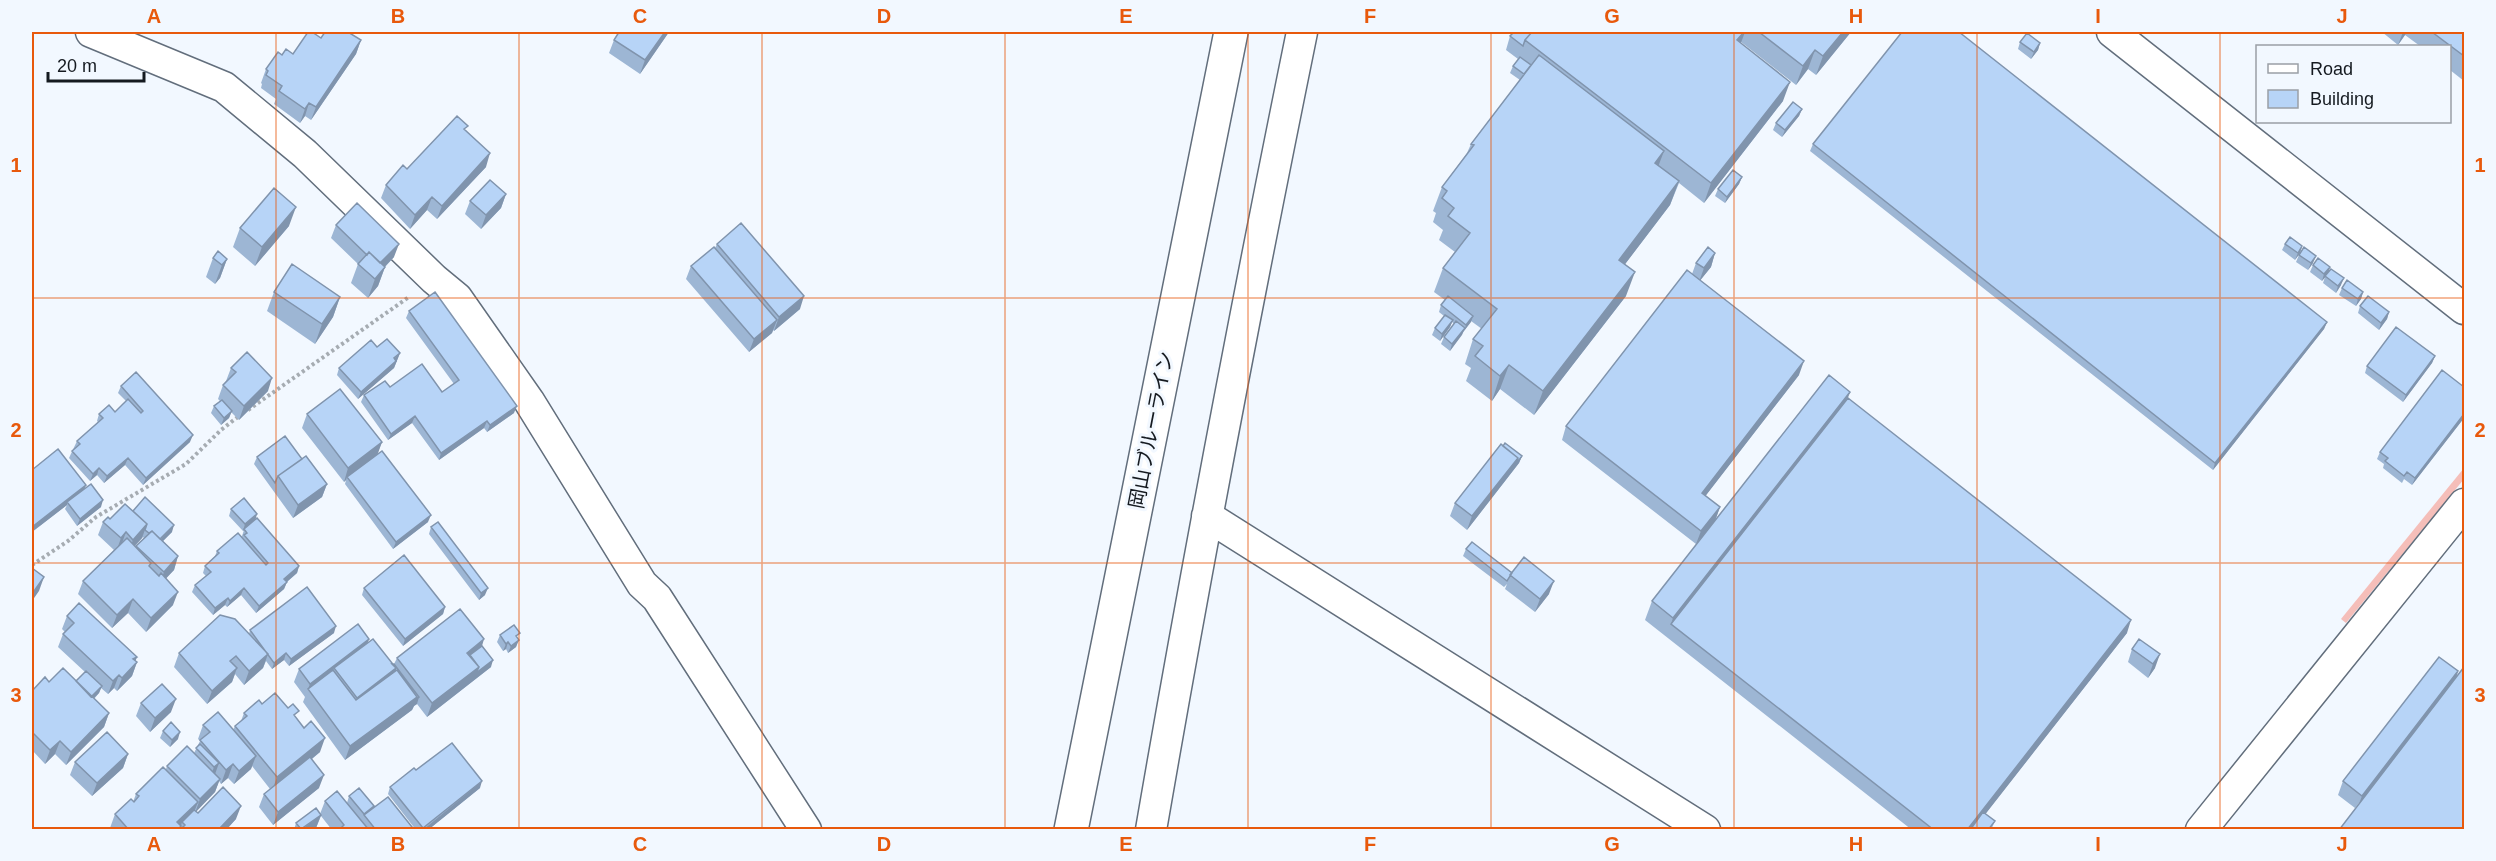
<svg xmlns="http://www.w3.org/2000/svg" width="2496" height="861" viewBox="0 0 2496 861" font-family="Arial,'Noto Sans JP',sans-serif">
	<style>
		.green { fill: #f5beb9 }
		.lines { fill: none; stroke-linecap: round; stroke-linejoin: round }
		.minor-casing { stroke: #626e7c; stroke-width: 33 }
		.secondary-casing { stroke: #626e7c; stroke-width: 36 }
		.path { stroke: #a6acb2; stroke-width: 4; stroke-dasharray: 3 3; stroke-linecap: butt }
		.minor { stroke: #fff; stroke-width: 30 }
		.secondary { stroke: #fff; stroke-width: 33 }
		.wall { fill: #9db6d4; fill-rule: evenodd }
		.shaded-wall { fill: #8094ad }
		.building { fill: #b7d4f7; stroke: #8094ad; stroke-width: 1.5 }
		.grid { fill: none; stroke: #e8590c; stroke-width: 1.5; stroke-opacity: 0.55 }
		.labels { text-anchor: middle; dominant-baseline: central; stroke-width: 6; stroke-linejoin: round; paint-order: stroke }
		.street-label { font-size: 20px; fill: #151a20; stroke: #f2f8ff }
		.neatline { fill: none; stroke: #e8590c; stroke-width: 2 }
		.grid-label { font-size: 20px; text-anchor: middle; font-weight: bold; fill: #e8590c }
	</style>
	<rect width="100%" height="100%" fill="#f2f8ff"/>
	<path class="green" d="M2464,468V479L2346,623L2341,619Z"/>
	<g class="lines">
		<defs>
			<path id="minor" d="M91,32L224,87L305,154L434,279L457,298L529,401L642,584L657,598L806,830
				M2112,32L2464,309
				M1207,516L1705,830
				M1151,830C1197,563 1248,297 1302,32
				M2201,830L2464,504"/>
			<path id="secondary" d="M1071,830L1231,32"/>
		</defs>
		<use href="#minor" class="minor-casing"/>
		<use href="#secondary" class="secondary-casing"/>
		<path class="path" d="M248,410L409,297
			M32,565L68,541L96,517L186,464L221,430L239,416"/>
		<use href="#minor" class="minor"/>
		<use href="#secondary" class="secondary"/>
	</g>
	<path class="wall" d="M669,32L640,74L609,53L614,40Z
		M1514,32H1851L1816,75L1808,69L1796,85L1741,42V44L1783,101L1704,203L1679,183L1670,205L1625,264L1626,296L1534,415L1500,389L1492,401L1466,381L1471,368L1465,364L1473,339L1482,329L1471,321L1450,351L1441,344L1444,337L1454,324L1452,322L1450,327L1440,341L1432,335L1435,328L1444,316L1439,312L1441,305L1445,300L1434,292L1443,268L1455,252L1439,240L1443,230L1433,222L1436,213L1433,211L1442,187L1467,153L1471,144L1520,80L1510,73L1513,66L1518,59L1506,50L1510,36Z
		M2382,32H2464V81L2450,70V46H2420L2405,35L2398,45Z
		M321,38L361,40L356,54L311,120L305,116L300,123L274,104L276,99L261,88L262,84L261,83L266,69L282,55L293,54Z
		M2020,42L2040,43L2038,50L2031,59L2018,49Z
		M1802,109L1799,116L1782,137L1773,130L1776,123Z
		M466,131L486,167L437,219L427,210L410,229L381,198L386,185Z
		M1813,144L2327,322L2324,329L2213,470L1810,151Z
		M1742,177L1739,184L1725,203L1715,196L1718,189Z
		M506,194L501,208L481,229L465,214L470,201Z
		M336,225L394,257L385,267L378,286L368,298L351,283L358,264L331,238Z
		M289,226L255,266L233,247L240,228Z
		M717,244L800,309L774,331L773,330L772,333L749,352L686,279L691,266L715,248Z
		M2285,244L2302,246L2300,253L2295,260L2282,250Z
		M1715,253L1711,267L1700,280L1799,375L1705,496L1720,507L1715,521L1696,544L1562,440L1566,426L1692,274L1696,263Z
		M2299,255L2313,263L2308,270L2296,262Z
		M213,258L227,259L220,278L215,284L206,277Z
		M2313,265L2330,267L2328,272L2341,285L2336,293L2323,283L2325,277L2322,281L2310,272Z
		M2342,288L2363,292L2361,299L2356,306L2339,295Z
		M274,292L340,297L333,317L315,344L267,311Z
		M2360,306L2389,312L2387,319L2379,330L2358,313Z
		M409,311L514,413L487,432L484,428L439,460L412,423L388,440L361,402L364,395L390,387L442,392L454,384L406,318Z
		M377,347L400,353L394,368L358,399L337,375L339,368Z
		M2435,356L2432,363L2403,402L2365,373L2367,366Z
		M231,368L268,391L239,420L231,412L229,418L221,425L211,413L214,406L220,401L218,399L223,385L226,381Z
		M121,386L190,442L143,485L125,465L104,483L97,475L90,481L69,458L77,441L98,422L97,421L99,414L115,412L126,401L118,393Z
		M2464,387V418L2412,485L2404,479L2402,483L2383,468L2384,464L2377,459L2380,452Z
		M1848,398L2127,633L1985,814L1995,821L1991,830H1912L1645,620L1652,601Z
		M307,414L382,442L377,454L428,522L393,549L345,484L346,480L344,482L302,428Z
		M1522,456L1519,463L1467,530L1450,516L1455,503Z
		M257,457L302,459L327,484L322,497L293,518L254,464Z
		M86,485L84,489L101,507L77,526L65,509L67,505L32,532Z
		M231,509L255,520L299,566L297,573L287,582L284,589L256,613L241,595L227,607L225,605L213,615L192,592L195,585L206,576L203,573L205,566L215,556L217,551L242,536L244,530L243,531L229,516Z
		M133,511L172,532L163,541L178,556L174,570L166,578L173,605L146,632L128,613L112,628L78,594L83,581L114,550L98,535L103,522ZM143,537L144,538L136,548L135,546Z
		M431,527L485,595L479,600L429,534Z
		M1466,549L1512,573L1549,594L1535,612L1505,589L1507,584L1504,587L1463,556Z
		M364,588L445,607L443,614L403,646L362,595Z
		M67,616L137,657L135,661L137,662L132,676L117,691L114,688L108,694L101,688L99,693L94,699L109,713L104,727L66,765L55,754L45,764L32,750V691L49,682L76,681L85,672L58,647L63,634L65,632L62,629Z
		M250,630L334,633L289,666L284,660L272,669L266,661L263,668L244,685L235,674L232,682L207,704L174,667L179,653L249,634Z
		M500,635L518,639L516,647L508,653L506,649L503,651L497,642Z
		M369,639L367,643L392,664H394L397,658L482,646L491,667L427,717L417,704L414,706L412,710L345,760L303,702L305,697L294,682L299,669Z
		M2139,639L2155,668L2148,678L2128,662L2132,649Z
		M2458,671L2456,679L2355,808L2338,795L2343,781Z
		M141,703L171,712L150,732L136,716Z
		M262,704L296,719L320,752L312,759L319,788L273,825L259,807L264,794L270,789L252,766L251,769L234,784L228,778L221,784L219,781L215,792L196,811L198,813L236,819L226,830H180V829L179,830H111L110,828L115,814L133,802L136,794L166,769L167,766L194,753L200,741L198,739L203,725L233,730L235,726L241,721L244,713Z
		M163,731L178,739L170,747L160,738Z
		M128,754L123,768L92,796L70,775L75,762Z
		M416,770L480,788L428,830H416L388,794L390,787Z
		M349,796L412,827L411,830H332L321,816L316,828L314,830H294L296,823L320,814L325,801L347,803Z"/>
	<path class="shaded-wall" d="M665,32H669L640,74L645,60Z
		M1744,32H1745L1739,48L1737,40Z
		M1843,32H1851L1816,75L1823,56Z
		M2403,32H2407L2405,35L2398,45Z
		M361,40L356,54L311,120L316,107Z
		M2040,43L2038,50L2031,59L2034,52Z
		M1815,50L1808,69L1796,85L1803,66Z
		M1790,82L1783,101L1704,203L1711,183Z
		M309,103L305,116L300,123L305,109Z
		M1802,109L1799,116L1782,137L1785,130Z
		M1664,151L1655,175V163Z
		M490,153L486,167L437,219L442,206Z
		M1742,177L1739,184L1725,203L1727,197Z
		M1679,181L1670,205L1610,284L1619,260Z
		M506,194L501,208L481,229L486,215Z
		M432,197L427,210L410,229L415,215Z
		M296,207L289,226L255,266L262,247Z
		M399,244L394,257L373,279L378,265Z
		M2302,246L2300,253L2295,260L2298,253Z
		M1715,253L1711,267L1699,282L1704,268Z
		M2316,256L2313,263L2308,270L2311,263Z
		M227,259L220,278L215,284L222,265Z
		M385,267L378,286L368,298L375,279Z
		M2330,267L2328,274L2322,281L2324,274Z
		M1635,272L1626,296L1534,415L1543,391Z
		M2344,278L2341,285L2336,293L2338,286Z
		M2363,292L2361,299L2356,306L2358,299Z
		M804,296L800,309L774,331L779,317Z
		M340,297L333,317L315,344L322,324Z
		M2389,312L2387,319L2379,330L2381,323Z
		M1473,316L1471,322L1464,331L1466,325Z
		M777,320L772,333L749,352L754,339Z
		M1453,320L1450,327L1440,341L1442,334Z
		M2327,322L2324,329L2213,470L2215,463Z
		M1465,328L1462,335L1450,351L1452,344Z
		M400,353L394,368L358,399L361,392Z
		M2435,356L2432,363L2403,402L2406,395Z
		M1804,361L1799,375L1697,507L1702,493Z
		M1509,365L1500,389L1492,401L1500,376Z
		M272,378L268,391L239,420L244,406Z
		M1850,392L1843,412L1671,624L1673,618Z
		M517,406L514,413L487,432L490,425Z
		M232,411L229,418L221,425L224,418Z
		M2464,414V418L2412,485L2415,478Z
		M415,416L412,423L388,440L391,434Z
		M487,421L484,428L439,460L441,453Z
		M193,435L190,442L143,485L146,478Z
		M382,442L377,456L347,477L346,480L344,482L348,468Z
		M1522,456L1519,463L1467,530L1472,516L1518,458Z
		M128,458L125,465L104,483L107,476Z
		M99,468L97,475L90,481L93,474Z
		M327,484L322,497L293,518L298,505Z
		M86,485L83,492L67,502V505L32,532V527Z
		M103,500L101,507L77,526L80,519Z
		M1720,507L1715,521L1696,544L1701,531Z
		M257,514L255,521L243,531L245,524Z
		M431,515L428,522L393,549L396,542Z
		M147,524L142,538L128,553L133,540Z
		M174,525L172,532L155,549L158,542Z
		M126,532L121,546L116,552L121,538Z
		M178,556L174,570L159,586L164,572Z
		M299,566L297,573L282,586L284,579Z
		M44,577L39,591L32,601V594Z
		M1554,581L1549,594L1535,612L1540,599Z
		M287,582L284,589L256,613L259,606Z
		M244,588L241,595L227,607L230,601Z
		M488,588L485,595L479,600L481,593Z
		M178,592L173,605L146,632L151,618Z
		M228,598L225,605L213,615L215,608Z
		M133,599L128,613L112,628L117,615Z
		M445,607L443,614L403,646L405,639Z
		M2131,620L2127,633L1973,830H1967Z
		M336,626L334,633L289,666L291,659Z
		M369,639L364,653L334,668L331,678L308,689L310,684Z
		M484,639L480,653L465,659L467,653Z
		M519,640L516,647L508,653L511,646Z
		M508,642L506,649L503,651L506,644Z
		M286,653L284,660L272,669L274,663Z
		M268,654L263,668L244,685L249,671Z
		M2160,654L2155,668L2148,678L2153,664Z
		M137,657L133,667L137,662L132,676L117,691L122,678L133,659Z
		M493,660L491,667L427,717L432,703L479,667Z
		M237,668L232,682L207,704L212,691Z
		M396,668L391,682L352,711L357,698Z
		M2458,671L2454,685L2357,809L2362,796Z
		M119,675L114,688L108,694L113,681Z
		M102,686L99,693L87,705L90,698Z
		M417,697H419L417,704L414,706L412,710L345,760L350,746Z
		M176,699L171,712L150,732L155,718Z
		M109,713L104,727L66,765L71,752Z
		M180,732L178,739L170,747L172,740Z
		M325,738L320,752L272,791L277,777Z
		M60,741L55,754L45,764L50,750Z
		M128,754L123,768L92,796L97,783Z
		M256,756L251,769L234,784L239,771Z
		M219,763L214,777L209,781L214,767Z
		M233,764L228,778L221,784L226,770Z
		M324,775L319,788L273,825L278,812Z
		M220,779L215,792L195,813L200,799Z
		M482,781L480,788L428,830H423Z
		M198,802L193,815L182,822L180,830H175L177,822Z
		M241,806L236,819L226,830H218Z
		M321,815L316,828L314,830H301Z"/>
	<path class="building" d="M308,32H312L321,38L325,32H348L361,40L316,107L309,103L305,109L279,91L282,86L266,75L268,71L266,69L278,52L282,55L286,49L293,54Z
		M619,32H665L645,60L614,40Z
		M1514,32H1532L1525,40L1523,46L1510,36Z
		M1532,32H1744L1737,40L1790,82L1711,183L1525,40Z
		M1759,32H1843L1823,56L1815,50L1803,66Z
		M1902,32H1959L2327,322L2215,463L1813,144Z
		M2432,32H2464V56Z
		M2027,33L2040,43L2034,52L2020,42Z
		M1539,55L1664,151L1655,163L1679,181L1619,260L1635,272L1543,391L1509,365L1500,376L1475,356L1483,346L1473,339L1497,309L1443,268L1470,233L1448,216L1454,208L1442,198L1447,191L1442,187L1474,145L1471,144Z
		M1520,57L1531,65L1524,74L1513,66Z
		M1793,102L1802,109L1785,130L1776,123Z
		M457,116L468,126L464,129L490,153L442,206L432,197L415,215L386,185L403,165L407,169Z
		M1733,170L1742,177L1727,197L1718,189Z
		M490,180L506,194L486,215L470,201Z
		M274,188L296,207L262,247L240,228Z
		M357,203L399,244L380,263L369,252L367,255L336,225Z
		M741,223L804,296L779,317L717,244Z
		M2290,237L2302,246L2298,253L2285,244Z
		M714,247L777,320L754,339L691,266Z
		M1708,247L1715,253L1704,268L1696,263Z
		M2304,247L2316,256L2311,263L2299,255Z
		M218,251L227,259L222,265L213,258Z
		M369,252L385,267L375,279L358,264Z
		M2318,258L2330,267L2324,274L2313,265Z
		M292,264L340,297L322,324L274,292Z
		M2331,269L2344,278L2338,286L2325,276Z
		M1687,270L1804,361L1702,493L1720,507L1701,531L1566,426Z
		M2347,280L2363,292L2358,299L2342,288Z
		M435,292L517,406L490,425L487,421L441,453L415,416L391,434L364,395L385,381L390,387L422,364L442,392L459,380L409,311Z
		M1448,296L1473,316L1466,325L1441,305Z
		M2368,296L2389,312L2381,323L2360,306Z
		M1445,315L1453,320L1442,334L1435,328Z
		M1456,321L1465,328L1452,344L1444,337Z
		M2396,327L2435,356L2406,395L2367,366Z
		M387,339L400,353L394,358L396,361L361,392L339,368L371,340L377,347Z
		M247,352L272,378L244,406L223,385L236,372L231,368Z
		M2442,370L2464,387V414L2415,478L2407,472L2404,476L2385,461L2388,458L2380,452Z
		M136,372L193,435L146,478L128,458L107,476L99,468L93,474L72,451L80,444L77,441L103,418L99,414L109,405L115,412L128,399L141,413L143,411L121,386Z
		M1829,375L1850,392L1673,618L1652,601Z
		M340,389L382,442L348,468L307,414Z
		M1848,398L2131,620L1967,830H1934L1671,624Z
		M222,400L232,411L224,418L214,406Z
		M285,436L302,459L278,476L275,483L257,457Z
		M1505,443L1522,456L1516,464L1518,458L1503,446Z
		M1501,444L1518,458L1472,516L1455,503Z
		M58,449L86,485L32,527V470Z
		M382,451L431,515L396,542L347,477Z
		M306,456L327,484L298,505L278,476Z
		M91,484L103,500L80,519L67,502Z
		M145,497L174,525L160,539L152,531L149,533L145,530L147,524L133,511Z
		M244,498L257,514L245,524L231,509Z
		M125,504L147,524L133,540L126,532L121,538L103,522L108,517L110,519Z
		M257,518L299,566L284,579L287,582L259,606L244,588L230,601L228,598L215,608L195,585L211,572L205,566L219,553L217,551L238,533L266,565L268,563L244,535L247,533L244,529Z
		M438,522L488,588L481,593L431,527Z
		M152,531L178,556L164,572L136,546Z
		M127,538L151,563L149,566L159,576L161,573L178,592L151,618L133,599L117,615L83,581Z
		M1472,542L1512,573L1507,581L1466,549Z
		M404,555L445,607L405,639L364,588Z
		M1524,557L1554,581L1540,599L1510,575Z
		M32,568L44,577L32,594Z
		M307,587L336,626L291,659L286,653L274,663L250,630Z
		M79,603L137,657L133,659L137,662L122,678L119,675L113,681L63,634L74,623L67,616Z
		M460,609L484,639L467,653L479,667L432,703L397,658Z
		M220,615L235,619L268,654L249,671L236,656L230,661L237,668L212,691L179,653Z
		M358,624L369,639L310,684L299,669Z
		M514,625L520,633L516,636L519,640L511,646L508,642L506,644L500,635Z
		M373,639L396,668L357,698L334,668Z
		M2139,639L2160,654L2153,664L2132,649Z
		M482,646L493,660L476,673L479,667L470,655Z
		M2439,657L2458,671L2362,796L2343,781Z
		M392,664H394L419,697L416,699L417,697L397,670L394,672L396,668Z
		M2464,667V830H2339Z
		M63,668L109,713L71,752L60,741L50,750L32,732V691L45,677L49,682Z
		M333,670L356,700L397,670L417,697L350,746L308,689Z
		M86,671L102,686L91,697L76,681Z
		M162,684L176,699L155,718L141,703Z
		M275,693L288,708L293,704L299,711L294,715L304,728L311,721L325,738L277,777L235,726L247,716L244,713L259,700L262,704Z
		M218,712L256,756L239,771L233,764L226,770L200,740L210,732L203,725Z
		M171,722L180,732L172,740L163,731Z
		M107,732L128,754L97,783L75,762Z
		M452,743L482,781L423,828L390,787L414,768L416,770Z
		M200,744L219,763L214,767L196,748Z
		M187,746L220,779L200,799L167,766Z
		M310,757L324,775L278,812L264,794Z
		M163,767L198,802L177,822L181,826L177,830H129L115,814L131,799L134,802L139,796L136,794Z
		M223,787L241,806L218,830H182L181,829L185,825L182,822L194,810L198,813Z
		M359,788L374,806L364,814L349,796Z
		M337,791L369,830H339L344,825L325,801Z
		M388,797L412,827L409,830H376L364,815Z
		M316,808L321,815L301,829L296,823Z
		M1983,812L1995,821L1988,830H1970Z"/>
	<path class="grid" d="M276,32V830M519,32V830M762,32V830M1005,32V830M1248,32V830M1491,32V830M1734,32V830M1977,32V830M2220,32V830M32,298H2464M32,563H2464"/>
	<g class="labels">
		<g class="street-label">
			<text transform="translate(1151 430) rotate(-79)">岡山ブルーライン</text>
		</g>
	</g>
	<rect width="2496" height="861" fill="none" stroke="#f2f8ff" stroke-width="66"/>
	<rect x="2256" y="45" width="195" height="78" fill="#f2f8ff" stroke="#9a9fa6" stroke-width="1.5"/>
	<rect x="2268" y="64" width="30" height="9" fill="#ffffff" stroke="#9a9fa6" stroke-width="1.5"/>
	<text x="2310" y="75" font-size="18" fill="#151a20">Road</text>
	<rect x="2268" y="90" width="30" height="18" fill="#b7d4f7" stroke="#9a9fa6" stroke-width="1.5"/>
	<text x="2310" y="105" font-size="18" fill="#151a20">Building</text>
	<path d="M48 72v9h96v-9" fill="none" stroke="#151a20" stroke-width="3"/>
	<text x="57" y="72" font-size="18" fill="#151a20" stroke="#f2f8ff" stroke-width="4.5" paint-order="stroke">20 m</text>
	<rect x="33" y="33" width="2430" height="795" class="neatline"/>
	<g class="grid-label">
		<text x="154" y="23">A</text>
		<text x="398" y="23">B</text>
		<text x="640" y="23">C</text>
		<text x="884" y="23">D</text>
		<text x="1126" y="23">E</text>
		<text x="1370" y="23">F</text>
		<text x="1612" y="23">G</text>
		<text x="1856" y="23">H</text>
		<text x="2098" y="23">I</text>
		<text x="2342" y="23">J</text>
		<text x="16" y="172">1</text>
		<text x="2480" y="172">1</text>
		<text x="16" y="437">2</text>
		<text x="2480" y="437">2</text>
		<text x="16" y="702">3</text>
		<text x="2480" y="702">3</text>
		<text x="154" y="851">A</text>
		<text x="398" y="851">B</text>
		<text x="640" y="851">C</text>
		<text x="884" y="851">D</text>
		<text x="1126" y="851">E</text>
		<text x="1370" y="851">F</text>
		<text x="1612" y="851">G</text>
		<text x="1856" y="851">H</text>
		<text x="2098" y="851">I</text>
		<text x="2342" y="851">J</text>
	</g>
</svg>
